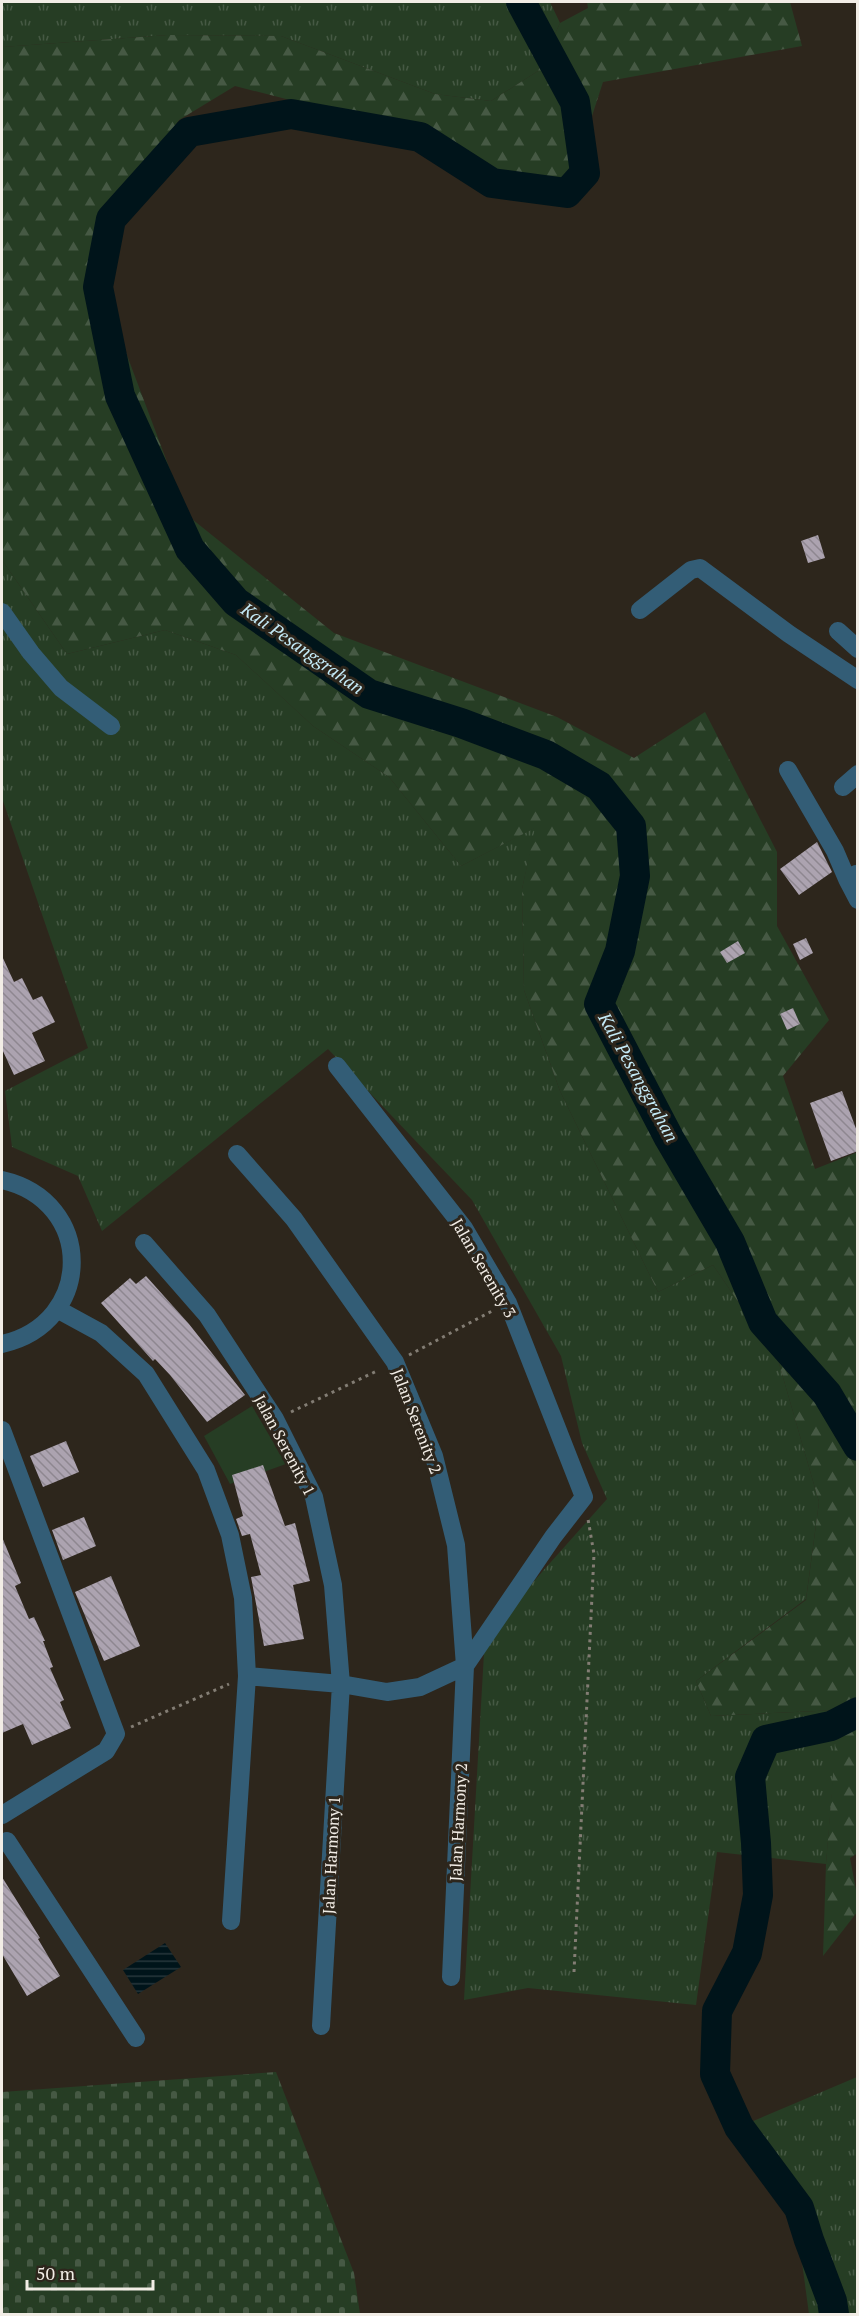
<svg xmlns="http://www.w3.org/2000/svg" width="859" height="2316" viewBox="0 0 859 2316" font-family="'PT Serif',serif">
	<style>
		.grass { fill: url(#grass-tufts) }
		.forest { fill: url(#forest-firs) }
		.cemetery { fill: url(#cemetery-stones) }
		.park { fill: #263d24 }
		.water { fill: url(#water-rules) }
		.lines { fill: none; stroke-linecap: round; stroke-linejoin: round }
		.river { stroke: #00141a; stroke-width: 30 }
		.building { fill: url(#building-back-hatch) }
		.path { stroke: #837d74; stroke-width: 3; stroke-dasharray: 3 4.5; stroke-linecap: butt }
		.street { stroke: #335d76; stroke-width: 18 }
		.labels { text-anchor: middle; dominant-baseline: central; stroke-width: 6; stroke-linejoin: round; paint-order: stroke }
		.street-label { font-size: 16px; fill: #f2ede6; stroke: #2d261c }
		.water-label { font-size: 18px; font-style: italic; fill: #c4eaf7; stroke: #2d261c }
	</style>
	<defs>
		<pattern id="grass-tufts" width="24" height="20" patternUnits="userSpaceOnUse" patternTransform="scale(1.5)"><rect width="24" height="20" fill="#263d24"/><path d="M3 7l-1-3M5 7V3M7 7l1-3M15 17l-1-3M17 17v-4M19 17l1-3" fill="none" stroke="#465944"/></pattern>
		<pattern id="forest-firs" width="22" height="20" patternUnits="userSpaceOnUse" patternTransform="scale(1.5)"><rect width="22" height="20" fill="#263d24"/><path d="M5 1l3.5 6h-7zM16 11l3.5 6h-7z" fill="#465944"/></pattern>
		<pattern id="cemetery-stones" width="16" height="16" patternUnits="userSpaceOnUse" patternTransform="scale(1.5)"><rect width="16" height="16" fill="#263d24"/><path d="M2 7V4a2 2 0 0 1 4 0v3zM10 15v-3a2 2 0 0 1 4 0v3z" fill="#465944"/></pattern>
		<pattern id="water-rules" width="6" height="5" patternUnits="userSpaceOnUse" patternTransform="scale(1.5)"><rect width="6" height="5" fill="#00141a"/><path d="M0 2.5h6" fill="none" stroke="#26363b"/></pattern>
		<pattern id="building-back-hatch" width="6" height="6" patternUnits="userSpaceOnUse" patternTransform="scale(1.5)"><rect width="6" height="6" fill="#aca3b0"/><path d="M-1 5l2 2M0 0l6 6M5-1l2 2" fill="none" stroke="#8e8790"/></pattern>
	</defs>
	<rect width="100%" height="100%" fill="#2d261c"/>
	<path class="grass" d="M2,2H550L560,23L538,71L491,101L435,94L281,36L168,35L2,47Z
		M2,560L67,654L165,630L236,655L313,726L389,777L461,866L536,827L522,889L524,990L560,1091L658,1292L713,1265L778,1360L819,1502L806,1599L696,1681L711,1716L839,1710L826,1864L717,1852L696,2005L528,1988L464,2000L485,1636L607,1499L582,1443L561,1356L472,1200L328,1049L102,1231L78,1176L12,1147L5,1091L88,1048L2,798Z
		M857,2077V2314H809L798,2233L739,2127Z"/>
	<path class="forest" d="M587,2H790L802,46L603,82L572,178L486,177L356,117L235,86L179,120L111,217L113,318L187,515L334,633L557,717L634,758L705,712L777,852V926L829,1020L783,1076L815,1169L858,1152V1853L850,1858L857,1895L858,1911L823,1956L826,1864L838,1710L711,1716L696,1681L806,1600L819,1502L778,1360L713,1265L658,1292L560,1091L524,990L522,889L535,828L461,866L389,777L313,726L236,655L165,630L67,654L2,560V47L168,35L281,36L435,94L491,101L538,71L560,23L588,8Z"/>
	<path class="cemetery" d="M276,2072L354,2273L360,2314H2V2092Z"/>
	<path class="park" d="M252,1406L286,1464L230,1484L204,1436Z"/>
	<path class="water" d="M165,1943L181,1967L138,1994L123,1970Z"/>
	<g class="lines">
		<path class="river" d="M521,2L575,102L585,173L567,193L492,183L420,137L291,114L189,132L111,219L98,287L120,396L190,549L236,602L369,694L461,723L546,755L599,786L631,826L635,876L620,951L599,1004L669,1138L730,1242L763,1322L827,1394L858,1446
			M834,2314L832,2301L809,2240L799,2208L739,2127L715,2074L717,2011L747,1953L758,1895L756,1843L750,1777L766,1740L831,1726L858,1712"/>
	</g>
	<path class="building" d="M818,535L825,558L808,563L801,541Z
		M817,842L832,872L799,895L780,869Z
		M806,938L813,953L800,960L793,944Z
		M738,941L745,953L727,963L720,952Z
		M2,956L14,982L22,978L33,1000L42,996L55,1022L32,1033L45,1061L14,1075L2,1049Z
		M793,1008L800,1024L787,1030L780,1014Z
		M842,1091L858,1134V1151L831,1161L810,1103Z
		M146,1276L189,1324L245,1395L207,1422L170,1375L155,1359L153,1361L101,1303L130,1278L136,1284Z
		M66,1441L79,1472L43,1487L30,1456Z
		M263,1465L285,1526L295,1523L310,1581L293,1585L304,1639L264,1646L251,1577L261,1575L250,1534L242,1536L236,1519L243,1516L232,1475Z
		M84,1517L96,1546L63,1560L52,1530Z
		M2,1537L21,1583L15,1586L29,1619L34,1617L45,1641H43L53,1667L50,1668L64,1700L60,1702L71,1728L32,1745L23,1724L2,1733Z
		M111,1576L140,1646L104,1661L75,1592Z
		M2,1877L40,1938L38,1939L60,1976L27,1996L2,1954Z"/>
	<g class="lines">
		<path class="path" d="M409,1355L494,1310
			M291,1412L379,1370
			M131,1727L229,1684
			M574,1972L594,1554L588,1519"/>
		<path class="street" d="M640,610L691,570L700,568L789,634L858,680
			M2,612L31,653L61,688L111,726
			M838,631L858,649
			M788,770L835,851L847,879
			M843,787L858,774
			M856,874L847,879L858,900
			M237,1154L294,1219L395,1362L434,1456L456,1545L465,1666L451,1977
			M2,1180C95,1201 95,1323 2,1344
			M144,1243L207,1315L275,1419L314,1497L333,1585L341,1684L321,2026
			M57,1309L101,1333L146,1374L206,1470L230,1535L243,1598L247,1676L231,1921
			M2,1430L116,1734L106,1751L2,1815
			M247,1676L341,1684L387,1692L420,1687L465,1666L553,1537L584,1497L508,1303L464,1228L337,1066
			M7,1841L136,2038"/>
	</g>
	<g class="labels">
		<g class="street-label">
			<text transform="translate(484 1268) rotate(60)">Jalan Serenity 3</text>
			<text transform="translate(417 1421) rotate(69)">Jalan Serenity 2</text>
			<text transform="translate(285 1445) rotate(62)">Jalan Serenity 1</text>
			<text transform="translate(458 1822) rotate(-87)">Jalan Harmony 2</text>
			<text transform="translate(331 1855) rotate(-87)">Jalan Harmony 1</text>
		</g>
		<g class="water-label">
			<text transform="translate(303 648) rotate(35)">Kali Pesanggrahan</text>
			<text transform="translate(639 1077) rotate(61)">Kali Pesanggrahan</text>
		</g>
	</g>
	<rect width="859" height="2316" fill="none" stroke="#f2ede6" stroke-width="6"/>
	<path d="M27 2280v9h126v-9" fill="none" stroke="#f2ede6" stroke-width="3"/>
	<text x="36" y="2280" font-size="18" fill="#f2ede6" stroke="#2d261c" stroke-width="4.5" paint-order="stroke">50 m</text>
</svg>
